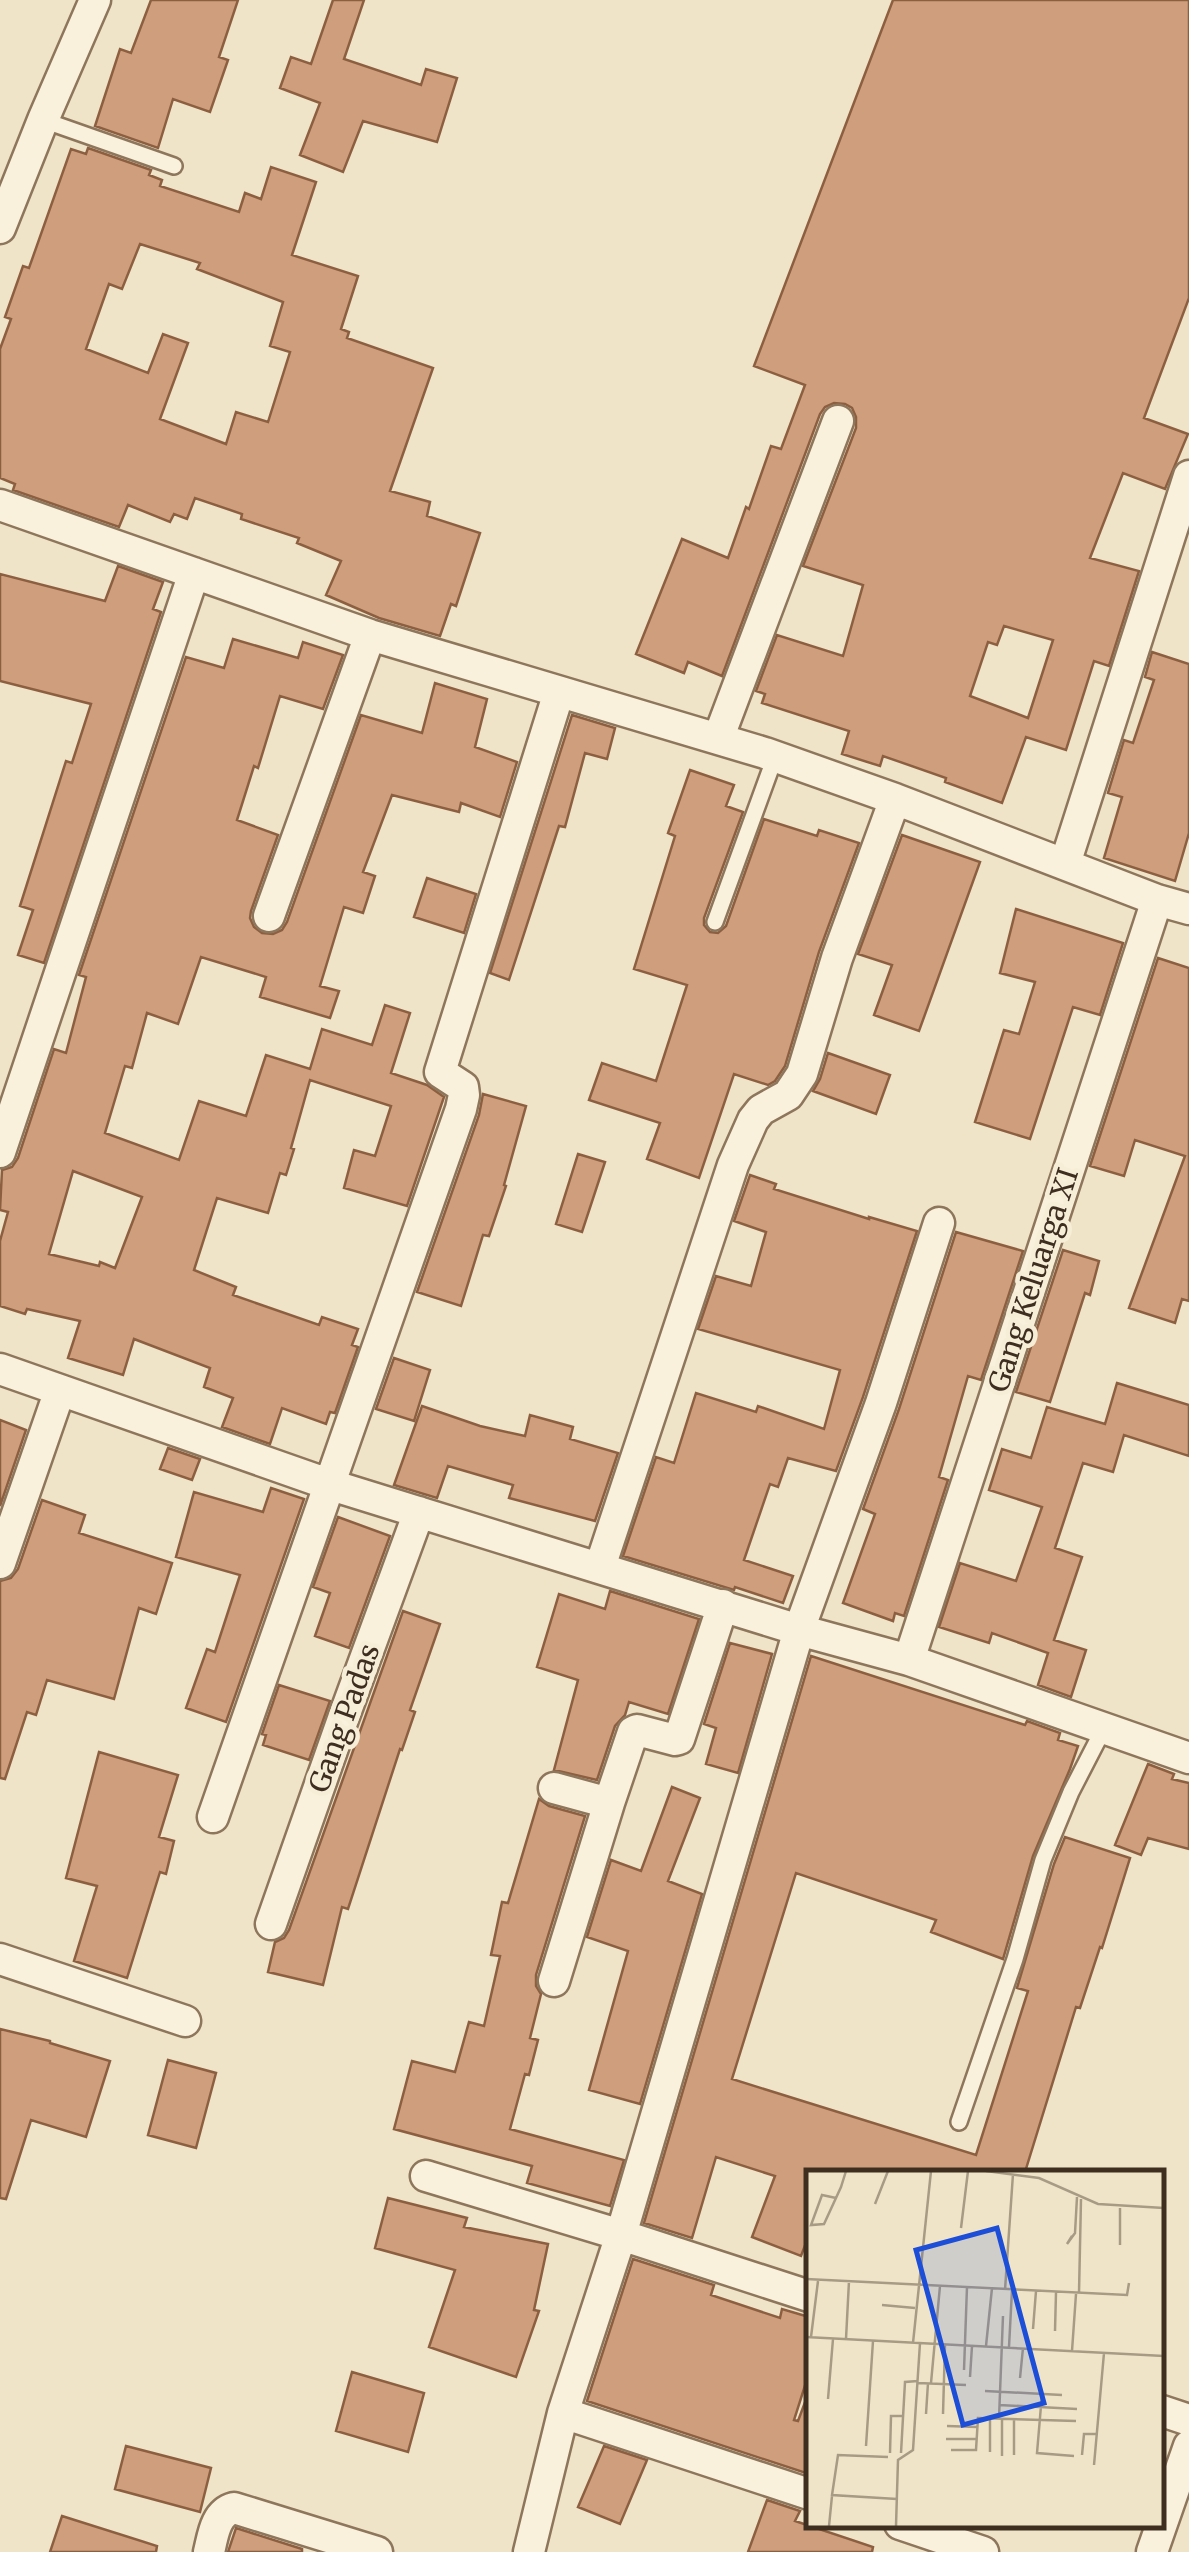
<svg xmlns="http://www.w3.org/2000/svg" width="1189" height="2552" viewBox="0 0 1189 2552" font-family="Merriweather,serif">
	<style>
		.building { fill: #cf9f7d; stroke: #8d5f41; stroke-width: 2.5; fill-rule: evenodd }
		.lines { fill: none; stroke-linecap: round; stroke-linejoin: round }
		.lane-casing { stroke: #8d765c; stroke-width: 20 }
		.street-casing { stroke: #8d765c; stroke-width: 35 }
		.lane { stroke: #faf1dc; stroke-width: 15 }
		.street { stroke: #faf1dc; stroke-width: 30 }
		.labels { text-anchor: middle; dominant-baseline: central; stroke-width: 9; stroke-linejoin: round; paint-order: stroke }
		.street-label { font-size: 28px; fill: #3d2e20; stroke: #f7eed8 }
		.inset-road { fill: none; stroke: #a89b85; stroke-width: 2.5 }
		.view { fill: #1d4ed8; fill-opacity: 0.15; stroke: #1d4ed8; stroke-width: 5 }
		.inset-edge { fill: none; stroke: #3d2e20; stroke-width: 5 }
	</style>
	<rect width="100%" height="100%" fill="#f0e4c8"/>
	<path class="building" d="M151,0H238L219,57L228,60L210,112L173,99L158,148L95,126L120,49L131,53Z
		M333,0H364L344,59L421,85L426,69L457,78L437,142L363,121L343,172L300,155L320,103L280,88L291,57L311,64Z
		M893,0H1189V298L1144,418L1188,434L1165,489L1123,473L1090,558L1139,571L1109,666L1094,661L1066,750L1026,737L1002,803L945,782L946,778L883,756L880,766L842,754L849,731L762,703L765,694L756,691L777,635L843,656L863,585L803,566L856,428V417L852,408L845,404L834,403L825,407L820,414L722,676L688,662L684,673L636,654L682,539L728,558L746,507L749,509L771,446L781,449L805,385L754,366ZM1004,626L1053,640L1028,718L970,696L988,642L997,645Z
		M88,148L151,170L149,175L162,180L160,186L239,212L245,193L261,199L271,167L316,182L292,255L358,276L341,329L349,332L347,338L433,368L390,491L430,502L427,516L480,533L456,606L451,604L440,636L379,618L326,595L341,561L297,543L299,538L241,519L242,514L195,498L187,519L174,514L170,522L128,505L119,527L13,490L15,484L0,478V349L11,319L5,317L23,266L29,268L71,149L86,154ZM140,244L200,263L197,269L283,302L270,346L290,352L268,422L236,412L226,444L160,419L188,343L163,334L148,373L86,349L109,284L122,289Z
		M118,566L163,582L153,609L161,612L44,963L18,955L33,910L20,906L66,761L72,763L91,704L0,681V574L105,601Z
		M233,639L298,658L303,642L343,655L323,709L280,696L258,768L254,766L237,820L278,835L251,911L250,918L254,927L262,933L273,934L282,930L287,922L361,715L422,733L435,683L487,699L475,747L517,762L500,817L461,803L459,812L392,795L363,872L375,876L363,913L344,907L320,986L339,991L330,1018L260,997L266,977L201,957L178,1024L147,1013L132,1068L125,1066L105,1133L179,1160L199,1101L246,1116L266,1055L310,1069L322,1029L372,1045L385,1005L410,1013L391,1073L427,1085L444,1097L407,1206L344,1188L354,1150L375,1156L391,1106L310,1080L291,1148L294,1149L286,1175L280,1173L268,1213L217,1198L194,1270L236,1287L233,1295L319,1325L322,1317L358,1329L352,1345L358,1347L335,1413L330,1412L326,1424L282,1408L270,1444L222,1427L233,1398L204,1387L210,1368L134,1339L123,1375L68,1358L80,1321L27,1309L25,1314L0,1306V1241L8,1212L0,1210L2,1170L12,1167L18,1158L54,1049L66,1053L86,977L79,975L186,657L224,668ZM73,1171L142,1197L115,1268L100,1262L99,1266L49,1254Z
		M1152,652L1189,664V833L1175,881L1104,858L1122,797L1108,793L1124,740L1133,743L1154,680L1145,677Z
		M572,715L615,728L607,759L585,753L565,827L559,826L509,980L490,973Z
		M690,770L734,785L726,806L743,812L704,918V925L710,932L718,933L726,926L764,819L817,836L819,830L859,843L819,952L785,1066L775,1081L768,1085L734,1074L699,1178L647,1159L660,1123L589,1100L602,1063L656,1081L687,985L634,969L675,836L668,833Z
		M902,835L980,862L919,1031L874,1015L892,965L858,954Z
		M427,878L476,894L464,933L414,917Z
		M1016,909L1123,943L1100,1015L1073,1007L1030,1139L975,1122L1004,1030L1019,1034L1035,982L1000,973Z
		M1158,958L1189,968V1301L1182,1299L1175,1323L1129,1308L1185,1156L1135,1140L1124,1176L1090,1166Z
		M828,1053L890,1075L876,1114L813,1091L820,1079Z
		M483,1094L526,1106L504,1185L506,1186L489,1236L483,1235L461,1306L417,1292L479,1115Z
		M578,1154L605,1162L582,1232L556,1224Z
		M750,1175L776,1184L774,1189L869,1219V1217L917,1231L863,1397L836,1471L788,1458L778,1487L770,1484L744,1560L793,1576L783,1603L735,1587L734,1590L623,1556L656,1457L674,1463L696,1393L756,1412L758,1406L824,1429L840,1370L698,1329L716,1276L751,1286L766,1232L734,1221Z
		M956,1232L1023,1251L981,1380L968,1376L939,1477L948,1480L904,1616L895,1613L893,1621L843,1603L875,1514L863,1509L899,1409Z
		M1063,1250L1099,1261L1090,1295L1085,1293L1050,1402L1016,1392Z
		M394,1358L430,1370L414,1421L376,1409Z
		M1117,1383L1189,1405V1456L1124,1435L1113,1472L1083,1463L1055,1548L1082,1557L1054,1640L1086,1650L1071,1697L1038,1685L1048,1653L992,1633L989,1643L939,1627L960,1563L1016,1581L1042,1507L989,1490L1002,1449L1031,1458L1047,1407L1105,1424Z
		M422,1406L480,1426L525,1436L530,1415L573,1427L570,1439L618,1453L595,1521L509,1498L513,1485L448,1466L437,1498L394,1485Z
		M0,1420L26,1430L0,1506Z
		M168,1448L200,1459L192,1480L160,1469Z
		M271,1488L304,1499L226,1722L186,1708L207,1649L215,1652L240,1575L176,1557L194,1492L263,1512Z
		M42,1500L85,1515L79,1533L172,1563L156,1614L139,1608L114,1699L47,1680L36,1715L27,1712L5,1779L0,1778V1581L11,1578L18,1569Z
		M338,1517L390,1536L349,1648L315,1636L330,1593L313,1587Z
		M610,1591L699,1619L668,1714L629,1702L625,1715L615,1726L597,1780L554,1770L578,1680L537,1667L559,1594L605,1609Z
		M403,1611L440,1624L410,1710L415,1712L402,1750L400,1749L348,1909L342,1907L323,1985L268,1972L275,1942L284,1938L289,1930Z
		M730,1643L772,1654L738,1773L706,1764L716,1728L704,1724Z
		M811,1656L1025,1725L1027,1721L1060,1733L1058,1740L1078,1746L1070,1769L1033,1856L1003,1959L931,1932L936,1920L796,1873L732,2079L976,2155L1028,1991L1017,1988L1054,1864L1065,1837L1130,1858L1102,1948L1100,1947L1080,2008L1076,2007L1025,2172H809V2235L801,2256L752,2237L775,2176L716,2157L692,2238L644,2223Z
		M279,1685L330,1701L309,1760L263,1745L266,1735L262,1734Z
		M99,1752L178,1775L159,1837L174,1841L166,1874L160,1872L127,1978L74,1961L97,1886L66,1878Z
		M1148,1764L1174,1774L1172,1779L1189,1783V1849L1148,1838L1141,1855L1115,1845Z
		M672,1787L700,1798L668,1881L702,1894L640,2104L589,2090L628,1951L587,1937L611,1860L641,1871Z
		M539,1799L549,1806L585,1816L536,1975V1986L541,1994L530,2038L538,2040L529,2075L525,2074L510,2129L624,2160L610,2206L527,2183L532,2166L394,2129L412,2061L455,2072L469,2022L484,2026L500,1956L491,1955L502,1902L508,1903Z
		M0,2029L50,2041V2043L110,2061L86,2137L31,2120L6,2199L0,2198Z
		M168,2060L216,2073L196,2148L148,2135Z
		M388,2198L467,2218L464,2227L548,2244L534,2310L539,2311L516,2377L429,2347L455,2270L375,2248Z
		M633,2259L714,2285L711,2295L780,2318L782,2309L809,2317V2373L794,2420L798,2421L807,2397L809,2398V2474L587,2401Z
		M352,2372L424,2393L408,2452L336,2431Z
		M126,2446L211,2468L200,2512L115,2489Z
		M604,2446L647,2460L620,2524L578,2507Z
		M767,2500L800,2511L795,2521L873,2547L872,2552H748Z
		M62,2516L157,2546L156,2552H50Z
		M236,2528L302,2549V2552H228Z"/>
	<g class="lines">
		<defs>
			<path id="lane" d="M43,120L174,166
				M715,922L775,757
				M959,2122L1015,1959L1043,1860L1071,1792L1104,1728"/>
			<path id="street" d="M0,228L43,120L95,0
				M0,505L370,635L765,753L895,799L1157,900L1189,909
				M718,739L838,421
				M1065,864L1189,476
				M269,916L370,635
				M0,1152L194,573
				M0,1369L331,1485L799,1630L909,1660L1189,1758
				M0,1563L60,1390
				M600,1567L733,1165L753,1120L761,1110L788,1095L802,1074L837,958L895,799
				M909,1660L1157,900
				M554,1788L609,1803
				M213,1817L461,1109L464,1095L463,1087L440,1072L559,692
				M271,1924L343,1719L419,1512
				M0,1959L185,2021
				M554,1981L609,1803L633,1732L637,1730L675,1740L679,1739L723,1605
				M426,2176L621,2235L809,2296
				M1162,2411L1189,2420
				M563,2413L809,2494
				M900,2524L983,2552
				M209,2552C213,2536 215,2513 234,2508L377,2552
				M529,2552L563,2413L621,2235L799,1630L881,1403L939,1223
				M1152,2552L1189,2446"/>
		</defs>
		<use href="#lane" class="lane-casing"/>
		<use href="#street" class="street-casing"/>
		<use href="#lane" class="lane"/>
		<use href="#street" class="street"/>
	</g>
	<g class="labels">
		<g class="street-label">
			<text transform="translate(1033 1280) rotate(-72)">Gang Keluarga XI</text>
			<text transform="translate(344 1718) rotate(-70)">Gang Padas</text>
		</g>
	</g>
	<g transform="translate(806 2170)">
		<rect width="358" height="358" fill="#f0e4c8"/>
		<path class="inset-road" d="M180,1L233,8L292,34L358,38M30,28L16,25L5,55L18,54L35,17L40,1M69,34L82,1M314,38V75M155,58L162,1M266,66L261,74L269,63L271,27M0,109L321,125L323,113M199,120L207,4M273,123L275,29M76,135L109,138M227,159L230,121M249,161L250,122M0,167L358,186M5,167L12,111M40,169L43,111M107,173L125,1M180,176L186,118M203,177L206,120M266,181L270,124M158,200L161,117M164,207L166,176M214,208L217,178M112,213L160,215M125,213L134,116M179,221L256,225M236,224L231,283L268,286M22,229L27,169M193,235L271,239M120,244L122,213M137,244L139,174M193,248L197,146M208,249V285M141,256L171,257M140,269H171M60,276L67,171M145,280H170L172,248L270,251M184,282V248M84,283L85,246H96M95,283L99,212L112,211M276,285L278,264H292M196,286V248M82,287L32,285L26,325L91,329M288,295L298,183M23,356L26,326M90,356L92,290L107,280L114,173"/>
		<path class="view" d="M191,58L238,233L157,255L110,80Z"/>
		<rect width="358" height="358" class="inset-edge"/>
	</g>
</svg>
